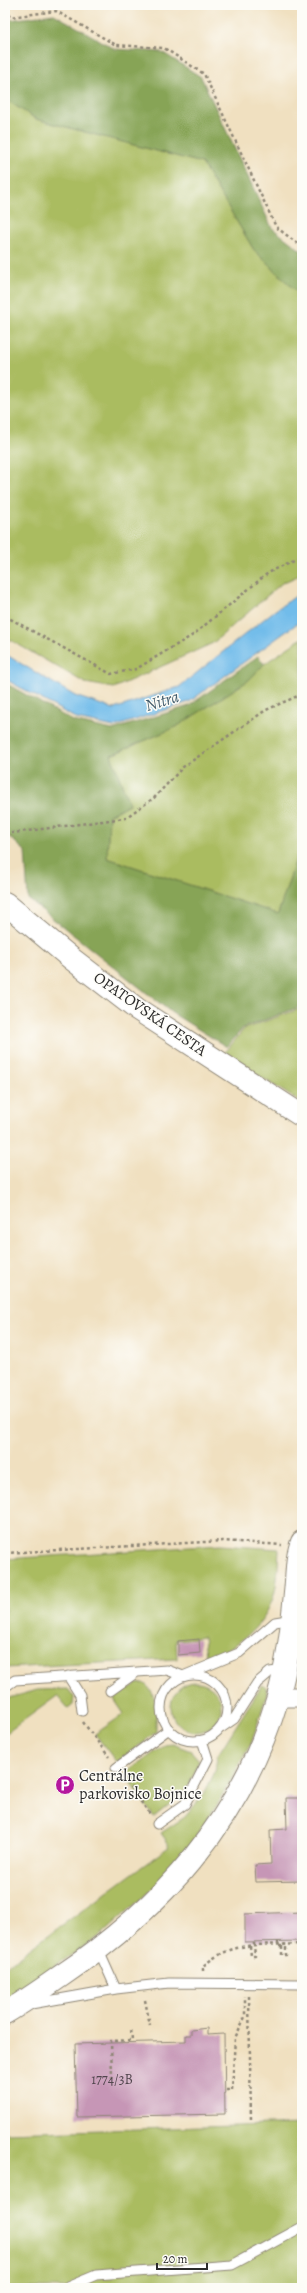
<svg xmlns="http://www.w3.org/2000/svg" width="307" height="2293" viewBox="0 0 307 2293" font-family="Alegreya,serif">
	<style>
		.green { fill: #aabc60; stroke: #6a7446 }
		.forest { fill: #87a456; stroke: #596840 }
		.water { fill: #71bcea; stroke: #4e748a }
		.building { fill: #c696b6 }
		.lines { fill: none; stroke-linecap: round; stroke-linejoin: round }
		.lane-casing { stroke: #8e8676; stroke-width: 11 }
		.street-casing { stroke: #8e8676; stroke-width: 21 }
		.secondary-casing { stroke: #8e8676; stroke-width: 24 }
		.path { stroke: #8e8676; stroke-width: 2.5; stroke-dasharray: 3 3; stroke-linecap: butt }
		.lane { stroke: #fff; stroke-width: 9 }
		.street { stroke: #fff; stroke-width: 19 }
		.secondary { stroke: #fff; stroke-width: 22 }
		.path-bridge { stroke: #8e8676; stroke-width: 2.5; stroke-dasharray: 3 3; stroke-linecap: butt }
		.labels { text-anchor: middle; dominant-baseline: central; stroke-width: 3; stroke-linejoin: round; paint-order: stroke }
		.number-label { font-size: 14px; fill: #52464e }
		.street-label { font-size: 16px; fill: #2b2b2b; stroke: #fdfcf7 }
		.poi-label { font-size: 16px; fill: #2b2b2b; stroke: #fdfcf7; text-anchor: start }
		.water-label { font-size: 17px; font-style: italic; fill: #445e6e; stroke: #fdfcf7 }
	</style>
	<rect width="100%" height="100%" fill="#fdfcf7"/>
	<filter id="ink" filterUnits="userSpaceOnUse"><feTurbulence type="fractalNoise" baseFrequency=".025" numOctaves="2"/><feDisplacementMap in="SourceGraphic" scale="8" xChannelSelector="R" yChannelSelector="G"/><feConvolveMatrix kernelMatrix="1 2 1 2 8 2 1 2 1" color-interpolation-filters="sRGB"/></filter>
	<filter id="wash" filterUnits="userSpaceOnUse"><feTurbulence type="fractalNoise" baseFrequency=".012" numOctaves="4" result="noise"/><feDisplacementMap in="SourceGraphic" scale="16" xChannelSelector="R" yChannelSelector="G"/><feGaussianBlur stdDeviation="0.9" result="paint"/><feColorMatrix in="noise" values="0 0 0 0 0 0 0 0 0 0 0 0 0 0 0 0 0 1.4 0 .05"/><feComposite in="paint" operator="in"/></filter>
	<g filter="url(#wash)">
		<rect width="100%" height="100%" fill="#f0e0c0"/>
		<path class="green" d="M5,99L36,119L202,163L254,250L297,292H302V574L282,583L213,643L114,688L85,683L5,637Z
			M302,638V841L278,914L107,858L109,815L129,804L111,755L176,727L249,680L264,664Z
			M302,1008V1103L224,1054L244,1029Z
			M220,1545L279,1549C278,1564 278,1581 274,1595C264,1627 237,1649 206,1657L204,1637L176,1640L177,1659L5,1668V1559Z
			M171 1707a25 25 0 1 1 50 0a25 25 0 1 1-50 0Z
			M143,1683C159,1692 156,1716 156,1732L117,1763L95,1734L124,1714L114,1699L136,1684Z
			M262,1685L266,1687L267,1694L252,1741L219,1802L174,1869L100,1936L5,1999V1967L170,1846L161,1833L185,1817L204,1794L215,1772L217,1756Z
			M68,1689L74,1697L73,1705L68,1709L57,1696L5,1734V1699L37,1690Z
			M173,1744L191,1751L199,1760C191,1789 176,1799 154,1817L124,1774L165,1745Z
			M302,2124V2288H5V2133Z"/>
		<path class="forest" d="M54,14L115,49L162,52L201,77L272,228L302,251V292H297L254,250L202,163L36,119L5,99V14L9,20Z
			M258,656L264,664L249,680L176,727L111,755L129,804L109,815L107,858L278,914L302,841V1006L243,1028L227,1047L172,1013L28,899L25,851L5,833V683L73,721L112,730L189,706Z"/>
		<path class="water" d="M302,592V620L189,702L114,727L77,719L5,679V654L75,696L114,709L179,687L274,611Z"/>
		<g id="blocks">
			<path class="building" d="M199,1639L200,1653L178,1655V1641Z
				M286,1798H302V1881L256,1882L255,1865L271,1864L270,1830L287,1829Z
				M302,1912V1941L245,1942V1914Z
				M207,2028V2035L224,2034L225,2114L77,2117L75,2044L186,2041V2035H191V2030Z"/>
		</g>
	</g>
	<g filter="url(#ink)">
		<use href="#blocks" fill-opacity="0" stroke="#8e8676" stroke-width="1"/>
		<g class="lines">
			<defs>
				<path id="lane" d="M161 1708a33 33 0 1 1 66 0a33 33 0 1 1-66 0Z
					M68,1676L80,1695L82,1711
					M5,1687L15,1680L137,1672
					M110,1691L137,1672L167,1670L183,1676L239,1653L275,1622L293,1619
					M221,1728L234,1719L257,1683L270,1672L284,1670
					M116,1768L169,1729
					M157,1824L185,1804L208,1759L202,1740
					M99,1951L116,1989
					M31,2004L116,1989L169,1983L302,1984
					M65,2288L96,2275L232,2265L302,2227"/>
				<path id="street" d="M278,1697H302"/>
				<path id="secondary" d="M5,903L72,959L137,1009L302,1116
					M5,2013C24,2002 41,1990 58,1978C162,1908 242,1820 278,1697C288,1663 292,1627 295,1593C297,1577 296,1556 302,1542"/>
			</defs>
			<use href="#lane" class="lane-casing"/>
			<use href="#street" class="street-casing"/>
			<use href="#secondary" class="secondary-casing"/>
			<path class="path" d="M5,9L10,17L56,11L116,45L164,48L204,74L276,227L302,247
				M5,616L111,674L136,669L193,635L268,573L302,556
				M5,834L125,818L154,798L183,767L266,710L302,694
				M5,1553L223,1541L282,1545
				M83,1722L109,1757
				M123,1777L150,1814
				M250,1946L251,1956H255L254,1946
				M282,1946V1955H286V1945
				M203,1971V1966C235,1939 263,1946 302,1944
				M249,1996L251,2121
				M145,2000L150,2025
				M112,2079L111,2041L132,2040L131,2028
				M226,2090H232L235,2038L245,2017V1996"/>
			<use href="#lane" class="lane"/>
			<use href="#street" class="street"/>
			<use href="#secondary" class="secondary"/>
			<path class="path-bridge" d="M278,1941V1946H285V1941
				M254,1942V1946"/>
		</g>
	</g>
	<defs>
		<symbol id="parking-disc" viewBox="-11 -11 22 22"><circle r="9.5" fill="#b5179e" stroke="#fdfcf7"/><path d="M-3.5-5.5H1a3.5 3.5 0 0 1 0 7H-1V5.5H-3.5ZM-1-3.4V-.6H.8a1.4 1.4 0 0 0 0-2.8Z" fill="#fff"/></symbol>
	</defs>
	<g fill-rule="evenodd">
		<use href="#parking-disc" x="54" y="1774" width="22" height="22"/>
	</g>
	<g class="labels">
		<g class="number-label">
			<text x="112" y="2079">1774/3B</text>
		</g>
		<g class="street-label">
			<text transform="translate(150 1014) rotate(35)">OPATOVSKÁ CESTA</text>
		</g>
		<g class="poi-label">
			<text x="79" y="1776">Centrálne<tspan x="79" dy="18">parkovisko Bojnice</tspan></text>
		</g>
		<g class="water-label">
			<text transform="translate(162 701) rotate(-17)">Nitra</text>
		</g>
	</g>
	<rect width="307" height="2293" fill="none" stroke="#fdfcf7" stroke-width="20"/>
	<path d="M157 2263v6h50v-6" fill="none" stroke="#2b2b2b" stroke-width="2"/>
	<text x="163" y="2263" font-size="12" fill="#2b2b2b" stroke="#fdfcf7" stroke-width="3" paint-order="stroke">20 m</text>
</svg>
